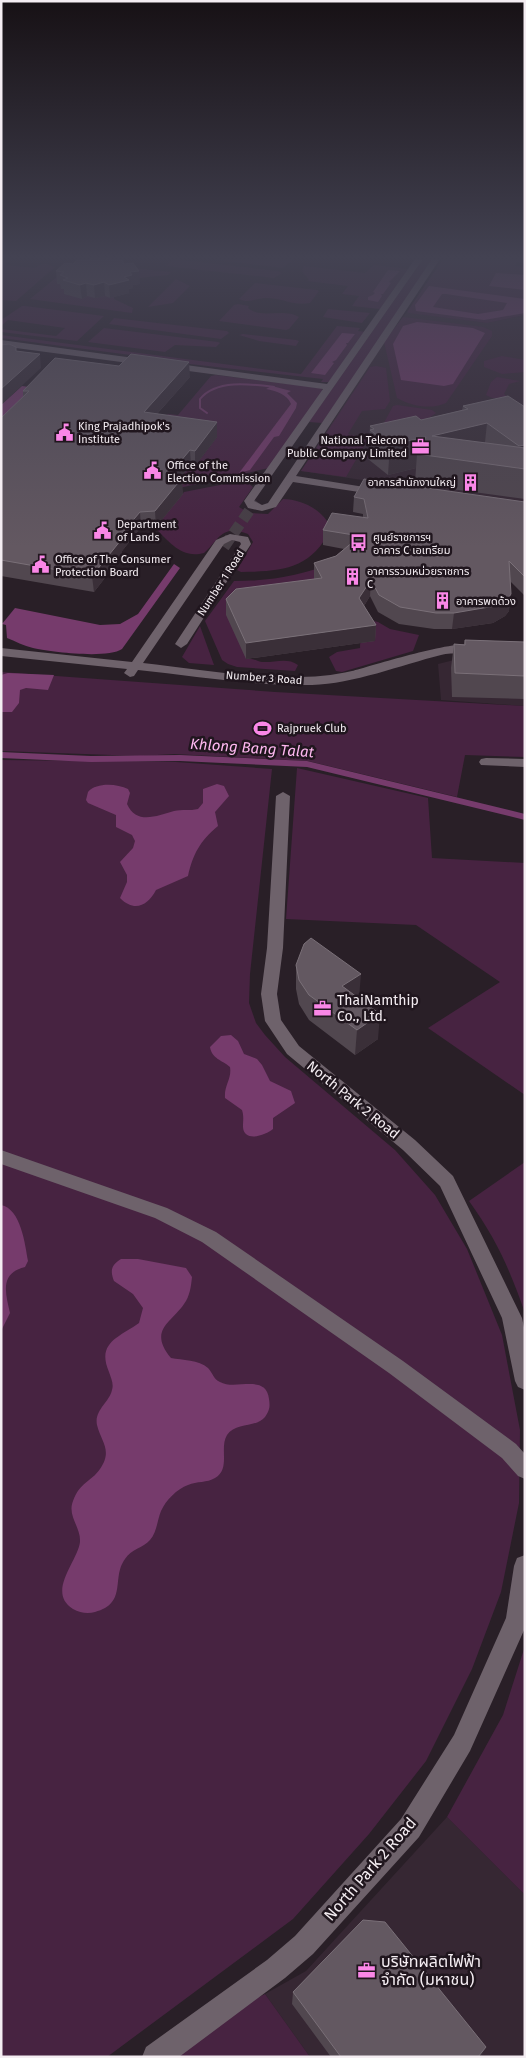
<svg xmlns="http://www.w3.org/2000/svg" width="526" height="2058" viewBox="0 0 526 2058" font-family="'Fira Sans','Noto Sans Thai',sans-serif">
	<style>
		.built { fill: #362733 }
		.green { fill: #472341 }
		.forest { fill: #7a3f70 }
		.water { fill: #763b6c; fill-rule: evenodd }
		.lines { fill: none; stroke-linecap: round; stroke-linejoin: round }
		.stream { stroke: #763b6c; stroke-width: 2 }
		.canal { fill: #763b6c; fill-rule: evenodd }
		.minor-tunnel { stroke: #473e45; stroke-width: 11; stroke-dasharray: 11 5.5; stroke-linecap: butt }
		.minor { fill: #6e626b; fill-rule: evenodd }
		.wall { fill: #51474f }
		.shaded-wall { fill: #3a2f38 }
		.building { fill: #635861; stroke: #7a7078 }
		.labels { text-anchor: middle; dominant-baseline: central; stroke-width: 5; stroke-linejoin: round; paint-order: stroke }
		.far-poi-label { font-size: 11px; fill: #f4edf2; stroke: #20161e; text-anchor: start }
		.far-street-label { font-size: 11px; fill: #f4edf2; stroke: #20161e }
		.poi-label { font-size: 14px; fill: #f4edf2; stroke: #20161e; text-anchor: start }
		.street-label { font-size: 14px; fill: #f4edf2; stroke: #20161e }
		.water-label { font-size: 15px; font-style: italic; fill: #fdb7ef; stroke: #20161e }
		.near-street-label { font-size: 16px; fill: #f4edf2; stroke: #20161e }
		.near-poi-label { font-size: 16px; fill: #f4edf2; stroke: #20161e; text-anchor: start }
	</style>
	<rect width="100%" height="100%" fill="#291f27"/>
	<path class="built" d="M407,312L487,323L525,315V504L301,471L384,342Z
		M462,658L525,660V706L441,700L438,664Z
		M447,1817L525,1895V2057H310L265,1994L306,1971Z"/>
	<path class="green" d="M1,259H10L5,265L35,268C42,262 47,263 55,267L16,301L1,300Z
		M174,259L278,271L282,273L274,278L166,266Z
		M210,259H293L283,268Z
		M423,259H434L322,423L309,422Z
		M443,259H525V263L517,262L515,266L525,267V315L487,323L409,313L407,312Z
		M75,262L171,272L168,275L139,278L114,291V299L133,308L132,313L30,299Z
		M374,265L408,269L380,309L352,306L359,296L342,294L348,286L307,281L309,280L302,271L304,266L365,273Z
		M176,279L190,286L173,303L148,307Z
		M255,283L317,290L319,291L310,303C291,306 284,298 266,298C256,298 249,304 239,299Z
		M238,304L249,306L248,308C262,320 283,307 299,317L289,329L286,330L219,321L234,305Z
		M22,306H25L104,316L77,341L1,332V329L56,336L65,328L8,320L1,326V320Z
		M328,309L370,313L362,323L323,317Z
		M403,317L483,327L492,331V336L446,403C431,410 411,406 397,398L384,342Z
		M114,318L227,331L229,333L221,339L109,324Z
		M337,326L360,328L358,331L366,332L329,382H321L323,379L137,358L138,356L1,338V335L301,374Z
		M104,328L218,342L220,343L216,347L175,345L165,352L88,342Z
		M243,334L296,340L299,341L296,346L259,341L239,335Z
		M502,356L525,360V372L502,374L484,367V361Z
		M376,366L386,368L390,401L385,409L362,411L348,434L368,439L346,477L301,471L370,367Z
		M216,375L321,388L323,391L269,468L170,490L191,465L195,466L217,437L156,428L168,414L178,415L211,376Z
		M497,377L520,381L509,384L504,394L509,398H492L486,395L491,382Z
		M397,405L432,410L436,413L372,458H365L393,406Z
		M235,482L249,484L253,487L239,507L249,513L268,514L283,499C302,499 325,511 331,529C310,570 283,571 241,572L237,570L253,542L248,534C221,524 220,539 204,553C181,559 170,542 155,528L184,492Z
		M334,562L246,659C254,658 255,661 262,662C274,663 287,657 298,665L295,671L237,667L228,664L222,660L205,621L234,581C269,581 302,576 334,562Z
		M361,618L378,622L390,629L419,635L413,651L342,672L336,671L329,657L337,652L360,648Z
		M200,626L214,665L189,663L182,657Z
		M1,672L275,692L525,706V757L465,755L457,797L308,761L174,754L140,756L1,751Z
		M1,760L176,762L272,769L250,974L249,1003L256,1023L265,1035L285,1057L395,1150L435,1195L467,1249L502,1335L520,1430L519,1503L501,1592L472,1669L426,1761L369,1834L293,1919L107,2057H1Z
		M297,768L428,798L432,858L525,863V1095L428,1028L500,982L416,925L286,919Z
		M525,1162V1313C509,1268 497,1240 469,1201Z
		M525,1646V1895L447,1817L503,1715Z
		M265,1994L310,2057H178L247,2003Z"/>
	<path class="forest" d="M8,673L54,675L48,690L26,688L20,690L19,703L12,712H1V675Z"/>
	<path class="water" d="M388,270L400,271L389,282L391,283L383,294H381L382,296L378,302L368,300V297L373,295L375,293L373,292Z
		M496,273L525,275V290L489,286Z
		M429,286L525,299V313L484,320L416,311L415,305ZM442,294H446L507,303L503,310L478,314L433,307Z
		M417,322L473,328L485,333L453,384L444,386L401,380L393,344L403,326Z
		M342,333L355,334L348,343H346L347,345L336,360L332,362L334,363L325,375L311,373Z
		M22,386L92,396L1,434V405Z
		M272,386L291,391L287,393L297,403L296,408L279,436L274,437L250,470L239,473L291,404C287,394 276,391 266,389Z
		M174,564L180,568L122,649C107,659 51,652 33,648C24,646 15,641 7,638L6,625L2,624L15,608L100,625L120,624L138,614Z
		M217,784L224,786L229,796L215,812L218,826C200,841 193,854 188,876L156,890C148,905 135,913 120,898L127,882V875L120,862L133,848L135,841L132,835L116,827V815L88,803L86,800L88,792C97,782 117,784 128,789L130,793L127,804C137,826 158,815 174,811C182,809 190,811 198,809L203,803V789Z
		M231,1035L238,1041L244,1054L257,1059L262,1065L270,1081L291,1091L295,1103L273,1118V1129C266,1135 244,1143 243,1127C243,1120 244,1116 242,1110L225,1098C224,1085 232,1079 230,1067C222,1060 212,1059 210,1047L221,1036Z
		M1,1205C21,1209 25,1244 28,1261L25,1267C0,1273 5,1292 10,1313L1,1331Z
		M121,1259H138L186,1268L192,1277C191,1286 190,1296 184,1304C171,1323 148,1330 171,1358C182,1360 199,1360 208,1368C213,1373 213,1379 220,1382C235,1391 266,1373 269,1399C270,1406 270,1410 265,1417C256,1428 236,1422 227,1435C219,1448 231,1469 215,1478C207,1483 197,1481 188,1485C177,1489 166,1500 161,1511C157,1521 157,1532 150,1540C143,1548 131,1549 125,1559C111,1578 128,1603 95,1612C88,1614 80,1613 73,1609C46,1592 78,1561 80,1542C81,1527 67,1516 73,1501C80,1482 91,1482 100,1469C113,1450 101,1442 97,1425C94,1410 109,1403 112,1390C114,1384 111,1378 109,1372C96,1342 120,1337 139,1323L143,1308L133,1294L114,1281C110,1271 111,1265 121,1259Z"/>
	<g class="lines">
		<path class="stream" d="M207,413L200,408V399C216,379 251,384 274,387"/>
		<path class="canal" d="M1,752L91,756L180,755L307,761L525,814V820L307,767L180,761L91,762L1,758Z"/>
		<path class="minor-tunnel" d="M224,547L256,501"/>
		<path class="minor" d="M415,259H423L254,501L262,505L268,503L432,259H440L296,476L383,490L384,492L379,495L293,482L276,507L262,511L248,508L244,501L323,389L1,346V340L327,384Z
			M230,534L248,537L251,544L187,644L181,648L175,644L241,544L240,542L232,540L224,544L143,663C207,670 290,686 352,671C372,666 470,634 481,647C474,655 452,652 441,655C401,665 353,684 312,685C254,686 195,676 138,670L134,676L130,677L124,673L127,669L1,656V648L132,662L216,540Z
			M486,758L525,759V767L481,765L479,762L481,759Z
			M283,792L290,796L283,948L277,994L281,1020L299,1046L415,1140L453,1176L522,1318L525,1332V1390L518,1387L515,1381L502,1318L440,1186L403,1150L287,1054L265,1021L261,994L267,948L276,796Z
			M1,1150L167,1208L216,1232L403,1361L516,1444L525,1454V1479L518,1476L502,1458L389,1373L202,1242L155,1218L1,1164Z
			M525,1555V1628L470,1751L419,1837L313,1954L285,1978L179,2057H142L146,2047L267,1960L295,1936L401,1819L454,1735L506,1618L514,1566L517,1558Z"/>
	</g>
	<path class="wall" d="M89,259H113V260L140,284L133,285V288L129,289V293L110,298L105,296L95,298L87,296L82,299L64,294V289H61L60,284H57L56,271L73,264L88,260Z
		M190,377L157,414L217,422V437L195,466L191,465L180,478L183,494L156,527H141L122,551V556L94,592L1,576V418L23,397V391Z
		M463,406L525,407V499L415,484L416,468L388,475L368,459L370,426L421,420L462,410Z
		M354,497L525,502V596L510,581L509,611L505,616L493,623L452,629H434L399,624L378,612L370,596L364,606L376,625L375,641L246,659L226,615V599L314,579V563L336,556L344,549L323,545V530L363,518V514L353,512Z
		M465,640L525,642V699L452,697L451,668L454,644H464Z
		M296,965L359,998V999L378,1039L355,1055L309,1020L299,1004L296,989Z
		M293,1992L481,2057H331L292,2004Z"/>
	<path class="shaded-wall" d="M139,271L140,284L133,285V288L129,289V293L110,298L109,285L124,277L130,272Z
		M104,282L105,296L95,298L94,285Z
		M86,283L87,296L82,299L80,285Z
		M40,354L41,368L1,405V389Z
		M189,362L190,377L145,427L144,412Z
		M217,422V437L195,466V451Z
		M487,423L484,452L432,436Z
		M426,437L417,454L416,468L388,475L390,445Z
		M525,445V469L516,468L519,446Z
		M190,450L191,465L170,490L169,475Z
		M182,478L183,494L156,527L155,511Z
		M140,512L141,527L122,551V556L94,592L92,576L117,539Z
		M371,580L370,596L359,614V598Z
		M511,594L509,611L505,616L493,623L452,629L454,613Z
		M376,625L375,641L246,659V643Z
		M361,974L359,998L340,1011L342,986Z
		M380,1014L378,1039L355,1055L357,1030Z
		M486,2047L481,2057H478Z"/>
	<path class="building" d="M89,259H112V260H122L124,264L133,263L139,271L130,272L132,275L124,277L129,280L109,285L104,282L94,285L86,283L80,285L63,280L68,278L60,275L64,272L56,271L65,263L73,264L77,260H88Z
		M9,344L16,347V351L40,354L1,389V345Z
		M131,354L189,362L144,412L217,422L195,451L190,450L169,475L182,478L155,511L140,512L117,539L121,540L92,576L1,560V418L29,391H23L55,358L119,366Z
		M508,396L525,407V445L519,446L487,423L432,436L525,448V469L417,454L426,437L390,445L370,430L374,429L370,426L416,416L421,420L468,409L463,406Z
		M364,479L525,502V577L509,561L511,594L507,600L495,606L454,613H436L400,607L379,595L371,580L359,598L376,625L246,643L226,599L236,589L322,578L314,563L336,556L360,536L323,530L332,513L368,518L364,499L354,497Z
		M465,640L525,642V676L455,673L454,644L465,645Z
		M311,938L361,974L342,986L380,1014L357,1030L309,995L299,980L296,965L304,944Z
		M363,1920L385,1922L486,2047L478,2057H341L293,1992Z"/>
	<linearGradient id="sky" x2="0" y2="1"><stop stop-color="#171115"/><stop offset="0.47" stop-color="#434252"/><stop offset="1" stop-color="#434252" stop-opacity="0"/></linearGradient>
	<rect width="526" height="547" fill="url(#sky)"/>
	<defs>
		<symbol id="civic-bare" viewBox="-9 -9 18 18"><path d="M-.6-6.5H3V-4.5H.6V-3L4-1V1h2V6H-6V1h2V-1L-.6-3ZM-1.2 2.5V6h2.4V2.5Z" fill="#fa87e7" stroke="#20161e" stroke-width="2.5" paint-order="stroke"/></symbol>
		<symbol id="office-bare" viewBox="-9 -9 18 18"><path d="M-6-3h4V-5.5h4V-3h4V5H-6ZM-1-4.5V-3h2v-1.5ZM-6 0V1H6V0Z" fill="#fa87e7" stroke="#20161e" stroke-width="2.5" paint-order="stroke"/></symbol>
		<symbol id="building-bare" viewBox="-9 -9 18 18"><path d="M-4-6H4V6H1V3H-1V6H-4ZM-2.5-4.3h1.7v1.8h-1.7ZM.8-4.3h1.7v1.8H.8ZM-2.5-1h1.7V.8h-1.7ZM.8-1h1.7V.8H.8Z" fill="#fa87e7" stroke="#20161e" stroke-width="2.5" paint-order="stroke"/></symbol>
		<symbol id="bus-bare" viewBox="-9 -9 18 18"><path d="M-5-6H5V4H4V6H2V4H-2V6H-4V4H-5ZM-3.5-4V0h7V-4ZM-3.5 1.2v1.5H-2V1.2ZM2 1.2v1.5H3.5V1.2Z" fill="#fa87e7" stroke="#20161e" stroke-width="2.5" paint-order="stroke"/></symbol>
		<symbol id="stadium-bare" viewBox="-9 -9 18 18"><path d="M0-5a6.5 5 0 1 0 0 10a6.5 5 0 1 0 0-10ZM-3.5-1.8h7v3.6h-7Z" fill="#fa87e7" stroke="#20161e" stroke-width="2.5" paint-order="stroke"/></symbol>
	</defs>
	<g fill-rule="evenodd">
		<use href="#civic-bare" x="52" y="420" width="25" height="25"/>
		<use href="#office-bare" x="408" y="434" width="25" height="25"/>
		<use href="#civic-bare" x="140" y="458" width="25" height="25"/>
		<use href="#building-bare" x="458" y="470" width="25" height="25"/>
		<use href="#civic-bare" x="90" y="518" width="25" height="25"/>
		<use href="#bus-bare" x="346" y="530" width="25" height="25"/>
		<use href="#civic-bare" x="28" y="552" width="25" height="25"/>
		<use href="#building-bare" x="340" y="564" width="25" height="25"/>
		<use href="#building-bare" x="430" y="588" width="25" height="25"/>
		<use href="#stadium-bare" x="250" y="716" width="25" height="25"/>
		<use href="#office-bare" x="310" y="996" width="25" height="25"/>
		<use href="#office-bare" x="354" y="1958" width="25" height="25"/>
	</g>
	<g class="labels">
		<g class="far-poi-label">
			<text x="78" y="426">King Prajadhipok's<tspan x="78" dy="13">Institute</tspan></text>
			<text x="407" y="440" text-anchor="end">National Telecom<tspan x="407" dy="13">Public Company Limited</tspan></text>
			<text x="167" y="465">Office of the<tspan x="167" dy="13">Election Commission</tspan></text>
			<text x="456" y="482" text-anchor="end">อาคารสำนักงานใหญ่</text>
			<text x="117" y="524">Department<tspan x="117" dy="13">of Lands</tspan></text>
			<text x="373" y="537">ศูนย์ราชการฯ<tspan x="373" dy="13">อาคาร C เอเทรียม</tspan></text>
			<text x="55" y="559">Office of The Consumer<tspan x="55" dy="13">Protection Board</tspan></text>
			<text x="367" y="571">อาคารรวมหน่วยราชการ<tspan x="367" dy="13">C</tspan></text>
			<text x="456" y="601">อาคารพดด้วง</text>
			<text x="277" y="728">Rajpruek Club</text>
		</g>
		<g class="far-street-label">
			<text transform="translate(221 583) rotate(-57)">Number 1 Road</text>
			<text transform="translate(264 678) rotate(4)">Number 3 Road</text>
		</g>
		<g class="poi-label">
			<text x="337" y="1000">ThaiNamthip<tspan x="337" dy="16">Co., Ltd.</tspan></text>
		</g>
		<g class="street-label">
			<text transform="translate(353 1100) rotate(39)">North Park 2 Road</text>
		</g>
		<g class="water-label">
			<text transform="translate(252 748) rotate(4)">Khlong Bang Talat</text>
		</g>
		<g class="near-street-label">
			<text transform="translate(370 1869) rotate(-49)">North Park 2 Road</text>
		</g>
		<g class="near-poi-label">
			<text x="381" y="1961">บริษัทผลิตไฟฟ้า<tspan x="381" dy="18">จำกัด (มหาชน)</tspan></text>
		</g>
	</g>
	<rect width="526" height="2058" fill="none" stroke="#f4edf2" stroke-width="5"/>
</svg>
